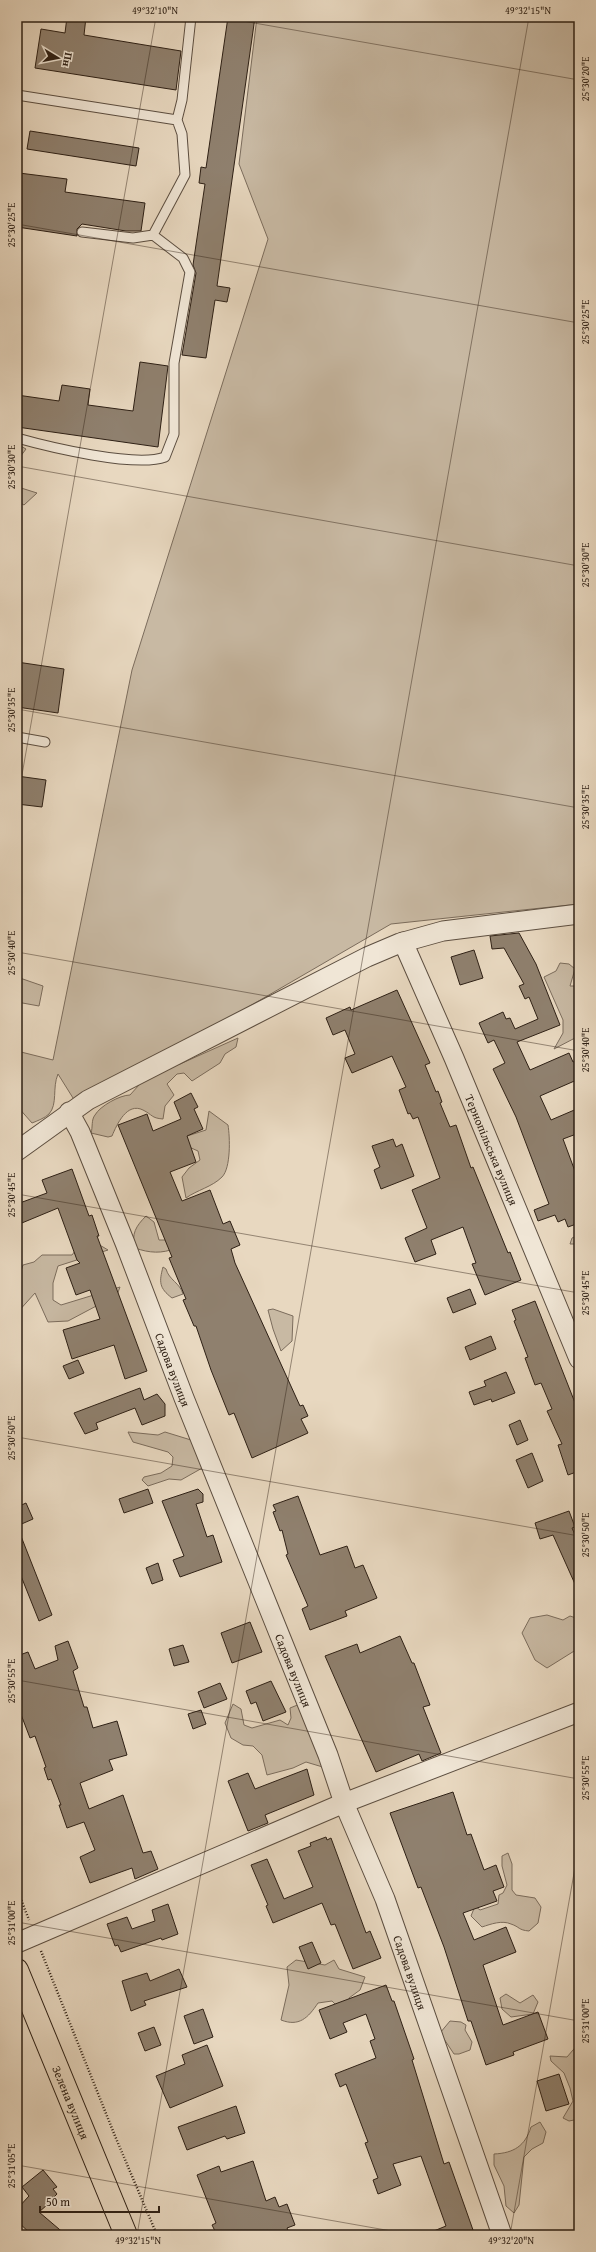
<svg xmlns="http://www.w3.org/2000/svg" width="596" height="2252" viewBox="0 0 596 2252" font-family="'Gentium Book Plus',serif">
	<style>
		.green { fill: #c8b9a3; stroke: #7b6c5c }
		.building { fill: #8f806e; stroke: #2e2015 }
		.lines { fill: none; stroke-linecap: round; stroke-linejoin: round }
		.lane-casing { stroke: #5c4e40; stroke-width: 11 }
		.street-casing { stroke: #5c4e40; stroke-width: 21 }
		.highway-casing { stroke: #2e2015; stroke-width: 24 }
		.path { stroke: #2e2015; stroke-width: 2.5; stroke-dasharray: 1 2; stroke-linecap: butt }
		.lane { stroke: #f0e6d6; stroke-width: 9 }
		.street { stroke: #f0e6d6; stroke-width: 19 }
		.highway { stroke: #e8d8c0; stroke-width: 22 }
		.ticks { fill: none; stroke: #2e2015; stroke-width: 1; stroke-opacity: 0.45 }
		.labels { text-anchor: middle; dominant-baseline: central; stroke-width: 4; stroke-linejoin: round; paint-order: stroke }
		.street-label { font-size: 12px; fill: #2e2015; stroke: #f0e6d6 }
		.neatline { fill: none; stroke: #2e2015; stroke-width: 1.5 }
		.ticks-label { font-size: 10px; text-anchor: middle; fill: #2e2015 }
	</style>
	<rect width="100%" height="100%" fill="#e8d8c0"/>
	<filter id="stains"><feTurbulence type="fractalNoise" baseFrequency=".005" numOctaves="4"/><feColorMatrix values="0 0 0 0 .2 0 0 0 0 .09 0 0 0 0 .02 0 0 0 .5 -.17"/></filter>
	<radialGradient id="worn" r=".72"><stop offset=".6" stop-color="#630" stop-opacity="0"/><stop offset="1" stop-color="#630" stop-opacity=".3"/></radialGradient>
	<path class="green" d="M257,17H579V904L391,924L78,1106L58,1074C52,1088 58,1104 49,1114C45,1118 37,1121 32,1123L17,1106V1051L53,1060L132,670L268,239L239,164Z
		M17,444L26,449L17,461Z
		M17,484L18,487L37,493L24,505L17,501Z
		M560,963L569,964L575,969L570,986H577L579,983V1039L575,1038L554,1049L563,1033V1020L544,977L556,971Z
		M17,977L43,986L39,1006L17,1002Z
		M238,1038L236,1047L225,1054L220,1063L192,1081L184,1073L177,1074L167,1084L174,1095L165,1106L163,1119C151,1118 153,1115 143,1110C127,1102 117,1124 112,1136L108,1137L91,1133C93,1127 91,1120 95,1115C100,1106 120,1095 130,1095L148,1075L164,1066L180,1064Z
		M209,1111L228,1125C230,1137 231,1168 222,1177C212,1187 197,1190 186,1198L182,1177L189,1168L200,1160L198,1151L189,1147L184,1137L206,1130Z
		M146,1216L154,1222L159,1240H169L176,1248C162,1254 149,1253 135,1248C131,1234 136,1226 146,1216Z
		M579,1235V1244H570L572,1238Z
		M98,1244L108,1250L58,1266L53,1283V1300L61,1305L120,1287L117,1295L68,1321L48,1322L35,1293L17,1313V1283L23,1265L34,1262L42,1255H72L78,1247Z
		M163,1267L166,1269C169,1280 180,1283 183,1294L172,1298C159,1288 159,1282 163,1267Z
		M273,1309L293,1316L292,1341L281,1351L273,1329L268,1310Z
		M128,1432L158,1435L165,1432L191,1440L196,1444L204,1467L181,1480L169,1479L148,1486L142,1480L144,1477L161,1473L172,1466L173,1457L168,1452L133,1442Z
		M547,1615L563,1620L570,1616L579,1619V1648L547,1668L535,1660L522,1633L530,1618Z
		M233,1704L241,1709L244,1725L252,1728L280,1720L288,1725L291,1718L290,1708L300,1704L326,1768L306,1762L293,1768L267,1775L262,1755L253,1746L243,1745L231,1738L225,1723Z
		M508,1853L512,1864V1890L516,1895L535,1898L541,1907L538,1923L529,1931C518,1930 520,1927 511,1924C502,1920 491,1924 482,1927L471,1916L475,1906L480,1910L498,1904L499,1895L503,1893L507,1885L502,1866V1856Z
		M296,1960L325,1965L334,1960L339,1969L365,1977L360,1990L349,1998L355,2017L347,2021L343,2012L332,2001L318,2003C308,2018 299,2027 281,2020L289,1985L287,1967Z
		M506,1994L520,2003L533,1995L538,2002L533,2014L511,2017L502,2009L500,1998Z
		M450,2021L461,2022L466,2025L465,2030L472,2042L470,2050L459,2054H454L440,2033Z
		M579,2043V2119L569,2121L563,2118L573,2101L570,2088L564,2073L551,2061L550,2056L567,2057Z
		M540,2122L546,2132L543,2143L532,2149L524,2157L519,2205L514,2213L506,2206L504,2186L494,2165V2154C514,2153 525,2146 531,2127Z"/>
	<path class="building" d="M67,17H86L84,35L181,51L176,90L35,68L41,29L65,33Z
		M228,17H255L217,286L230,288L227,302L215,300L206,358L182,355L196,273L193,265L205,184L199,183L201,167L206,168Z
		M30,131L139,148L136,166L27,149Z
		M19,173L67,179L65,192L145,203L141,231H126L82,224L77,229V236L17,227V191Z
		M140,362L168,366L158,447L17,427V395L59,401L62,385L90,389L88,405L133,411Z
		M17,662L64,669L58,713L17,707Z
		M17,776L46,780L42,807L17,804Z
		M519,933L536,964L560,1025L517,1042L530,1070L569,1053L573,1062L579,1060V1079L540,1096L551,1120L579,1108V1133L563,1139L579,1182V1223L568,1227L565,1219L558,1222L555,1215L538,1221L534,1210L549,1204L516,1117L493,1069L505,1063L494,1040L488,1043L479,1023L503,1012L506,1019L510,1018L515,1029L538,1019L529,997L525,999L519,986L524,984L504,948L492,949L490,936Z
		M474,950L483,978L460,985L451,957Z
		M397,990L430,1063L425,1065L436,1092L438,1091L442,1102L440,1103L450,1127L456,1125L471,1168L473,1167L508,1253L510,1252L521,1280L485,1295L472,1264L476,1263L463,1227L431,1240L436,1254L415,1262L405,1238L427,1228L412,1190L440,1178L418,1117L413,1119L410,1113L408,1114L399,1090L406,1087L392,1056L352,1073L345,1058L355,1054L345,1030L333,1035L326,1018L350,1007L351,1010Z
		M191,1093L198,1107L194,1109L203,1129L187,1136L196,1162L170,1172L182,1201L210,1190L223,1224L230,1221L240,1245L231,1249L235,1263L300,1406L303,1405L308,1416L301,1419L308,1433L252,1458L234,1413L229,1415L211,1370L196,1326H194L183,1300L186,1299L169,1258L172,1257L118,1125L147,1114L153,1131L181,1119L174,1102Z
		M393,1139L396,1147L402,1144L414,1176L381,1189L374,1170L380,1167L372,1146Z
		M72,1169L89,1216L92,1215L99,1236H97L147,1371L125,1379L114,1345L72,1359L63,1330L100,1319L90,1290L76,1295L66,1268L80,1263L77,1260L58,1208L17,1225V1204L47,1193L42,1180Z
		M470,1289L476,1304L453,1313L447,1298Z
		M535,1301L579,1413V1471L568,1475L558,1445L562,1444L547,1411L552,1409L541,1383L535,1385L525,1358L528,1357L514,1321L516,1320L512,1310Z
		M491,1336L496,1349L470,1360L465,1347Z
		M78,1360L84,1373L69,1379L63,1366Z
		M506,1372L515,1393L492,1402L491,1399L474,1405L469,1392L486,1386L484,1381Z
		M140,1388L144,1400L157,1394L165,1404V1416L142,1425L135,1408L96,1423L98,1429L85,1434L74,1413Z
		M520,1420L528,1440L517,1445L509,1425Z
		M532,1453L543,1481L528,1488L516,1460Z
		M148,1489L153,1503L124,1513L119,1499Z
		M198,1489L203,1494V1502L196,1504L207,1537L213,1535L222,1562L180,1577L173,1560L184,1556L162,1501Z
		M298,1496L320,1555L347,1546L355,1568L363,1565L377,1598L345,1611L347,1616L310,1630L302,1609L308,1606L286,1555L288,1554L282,1530L280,1531L273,1512L276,1511L273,1505Z
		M26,1503L33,1519L17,1526V1507Z
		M569,1511L575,1527L572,1528L579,1544V1593L553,1535L540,1539L535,1523Z
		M17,1526L52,1615L39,1621L17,1566Z
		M158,1563L163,1580L152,1584L146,1568Z
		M250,1622L262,1652L232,1663L221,1633Z
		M400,1636L412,1663H414L430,1705L423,1707L441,1753L422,1761L419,1754L376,1772L325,1656L357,1644L360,1653Z
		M68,1641L78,1668L73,1671L84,1707H87L93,1728L117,1721L127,1755L109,1760L113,1770L80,1783L89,1809L123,1795L143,1853L151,1851L158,1869L135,1879L132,1868L90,1883L80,1857L95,1850L84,1822L67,1828L59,1805H61L51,1779L48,1780L44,1768L46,1767L35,1736L30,1738L17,1704V1656L28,1652L35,1669L58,1660L55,1646Z
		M183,1645L189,1662L174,1666L169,1649Z
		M271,1681L286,1712L263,1721L256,1702L251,1704L246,1691Z
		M220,1683L227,1699L204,1708L198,1692Z
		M201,1710L206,1724L193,1729L188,1714Z
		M307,1769L314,1795L265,1815L268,1823L248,1831L228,1781L248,1773L255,1789Z
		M453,1792L467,1835L471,1834L484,1870L496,1865L504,1887L493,1891L497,1901L463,1913L474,1940L506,1927L516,1952L483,1965L503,2025L538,2012L548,2039L513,2052L514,2055L486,2065L471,2021H468L444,1947L421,1887L418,1888L390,1813Z
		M326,1837L327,1840L331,1838L366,1933L370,1931L381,1958L353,1969L335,1924L331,1925L322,1903L273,1923L266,1906L268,1905L251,1865L267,1859L284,1899L313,1887L298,1851L311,1846L310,1843Z
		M168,1904L178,1934L162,1940L161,1938L121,1952L118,1945L115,1946L107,1924L127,1917L132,1929L155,1921L152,1910Z
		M312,1942L321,1963L308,1969L299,1947Z
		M179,1969L187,1987L144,2001L146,2005L131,2011L122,1981L147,1973L150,1981Z
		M386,1985L392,2001H394L414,2059L412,2060L444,2164L449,2162L473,2230L471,2231L473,2235H424L446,2226L421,2156L393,2164L401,2185L378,2194L373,2180L378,2178L365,2143L368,2142L346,2084L340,2087L335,2074L376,2058L370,2041L375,2039L366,2014L343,2023L347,2032L330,2039L319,2010Z
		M203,2009L213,2037L194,2044L184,2016Z
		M154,2027L161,2045L145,2051L138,2033Z
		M207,2045L223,2086L170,2108L156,2076L185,2064L182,2055Z
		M559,2074L569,2104L546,2111L537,2081Z
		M236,2106L245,2133L227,2139L225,2136L187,2150L178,2127Z
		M253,2161L266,2201L275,2197L279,2207L287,2204L295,2225L287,2228L290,2235H217L212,2225L216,2223L197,2175L219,2166L221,2172Z
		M43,2170L57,2187L53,2189L57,2194L54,2197L55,2198L39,2212L66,2235H32L17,2221V2209L29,2196L22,2187Z"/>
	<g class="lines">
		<defs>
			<path id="lane" d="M17,95L177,120L182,134L185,175L153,235L183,258L190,272L174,363V434L165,457C136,468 49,447 17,438
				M177,120L182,100L191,17
				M82,232L133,238L153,235
				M17,737L45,742"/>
			<g id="street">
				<path id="s1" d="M403,942L454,1058L579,1359"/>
				<path id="s2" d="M69,1112L80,1132L125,1243L184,1398L328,1755L344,1803L385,1899L502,2235"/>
				<path d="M17,1151L88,1100L367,957L400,943L443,931L579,914"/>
				<path d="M17,1943L344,1803L579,1712"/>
			</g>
			<g id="highway">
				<path id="s3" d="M17,1970L126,2235"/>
			</g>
		</defs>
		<use href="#lane" class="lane-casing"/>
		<use href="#street" class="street-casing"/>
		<use href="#highway" class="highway-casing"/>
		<path class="path" d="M17,1889L29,1920
			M41,1951L115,2136L157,2235"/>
		<use href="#lane" class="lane"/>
		<use href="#street" class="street"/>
		<use href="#highway" class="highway"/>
	</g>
	<path class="ticks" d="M220,17L579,80M17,224L579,323M17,466L579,566M17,709L579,808M17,803L156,17M17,952L579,1051M17,1194L579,1293M17,1437L579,1536M17,1680L579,1779M17,1922L579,2021M17,2165L414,2235M137,2235L529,17M510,2235L579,1845"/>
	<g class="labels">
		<g class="street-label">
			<text stroke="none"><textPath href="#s1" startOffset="226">Тернопільська вулиця</textPath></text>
			<text stroke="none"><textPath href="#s2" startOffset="278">Садова вулиця</textPath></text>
			<text stroke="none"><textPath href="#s2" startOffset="602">Садова вулиця</textPath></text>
			<text stroke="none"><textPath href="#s2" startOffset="926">Садова вулиця</textPath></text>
			<text stroke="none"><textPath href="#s3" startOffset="143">Зелена вулиця</textPath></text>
		</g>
	</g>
	<rect width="596" height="2252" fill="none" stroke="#e8d8c0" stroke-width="44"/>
	<g transform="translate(58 58) rotate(100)" stroke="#f0e6d6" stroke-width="3" paint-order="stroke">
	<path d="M0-3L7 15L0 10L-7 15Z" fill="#2e2015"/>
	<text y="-6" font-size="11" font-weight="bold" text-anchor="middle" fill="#2e2015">Пн</text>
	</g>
	<path d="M40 2206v6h119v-6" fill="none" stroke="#2e2015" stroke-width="2"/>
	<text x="46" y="2206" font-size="12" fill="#2e2015" stroke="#f0e6d6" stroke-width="3" paint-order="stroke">50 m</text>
	<rect x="22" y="22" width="552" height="2208" class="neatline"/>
	<g class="ticks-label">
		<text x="155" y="14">49°32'10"N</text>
		<text x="528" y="14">49°32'15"N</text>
		<text transform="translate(585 79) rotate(-90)" y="4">25°30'20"E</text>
		<text transform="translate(11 225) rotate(-90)" y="4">25°30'25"E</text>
		<text transform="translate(585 322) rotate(-90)" y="4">25°30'25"E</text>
		<text transform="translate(11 467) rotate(-90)" y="4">25°30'30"E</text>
		<text transform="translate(585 565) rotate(-90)" y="4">25°30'30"E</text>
		<text transform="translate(11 710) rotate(-90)" y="4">25°30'35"E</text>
		<text transform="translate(585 807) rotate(-90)" y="4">25°30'35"E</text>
		<text transform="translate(11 953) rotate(-90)" y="4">25°30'40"E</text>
		<text transform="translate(585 1050) rotate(-90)" y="4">25°30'40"E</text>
		<text transform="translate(11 1195) rotate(-90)" y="4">25°30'45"E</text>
		<text transform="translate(585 1293) rotate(-90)" y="4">25°30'45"E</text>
		<text transform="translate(11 1438) rotate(-90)" y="4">25°30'50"E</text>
		<text transform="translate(585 1535) rotate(-90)" y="4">25°30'50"E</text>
		<text transform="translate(11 1681) rotate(-90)" y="4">25°30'55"E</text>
		<text transform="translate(585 1778) rotate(-90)" y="4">25°30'55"E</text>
		<text transform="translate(11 1923) rotate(-90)" y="4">25°31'00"E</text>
		<text transform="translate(585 2021) rotate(-90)" y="4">25°31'00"E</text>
		<text transform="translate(11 2166) rotate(-90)" y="4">25°31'05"E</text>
		<text x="138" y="2244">49°32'15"N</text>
		<text x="511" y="2244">49°32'20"N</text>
	</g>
	<rect width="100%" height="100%" filter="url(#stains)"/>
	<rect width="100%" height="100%" fill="url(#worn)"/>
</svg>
